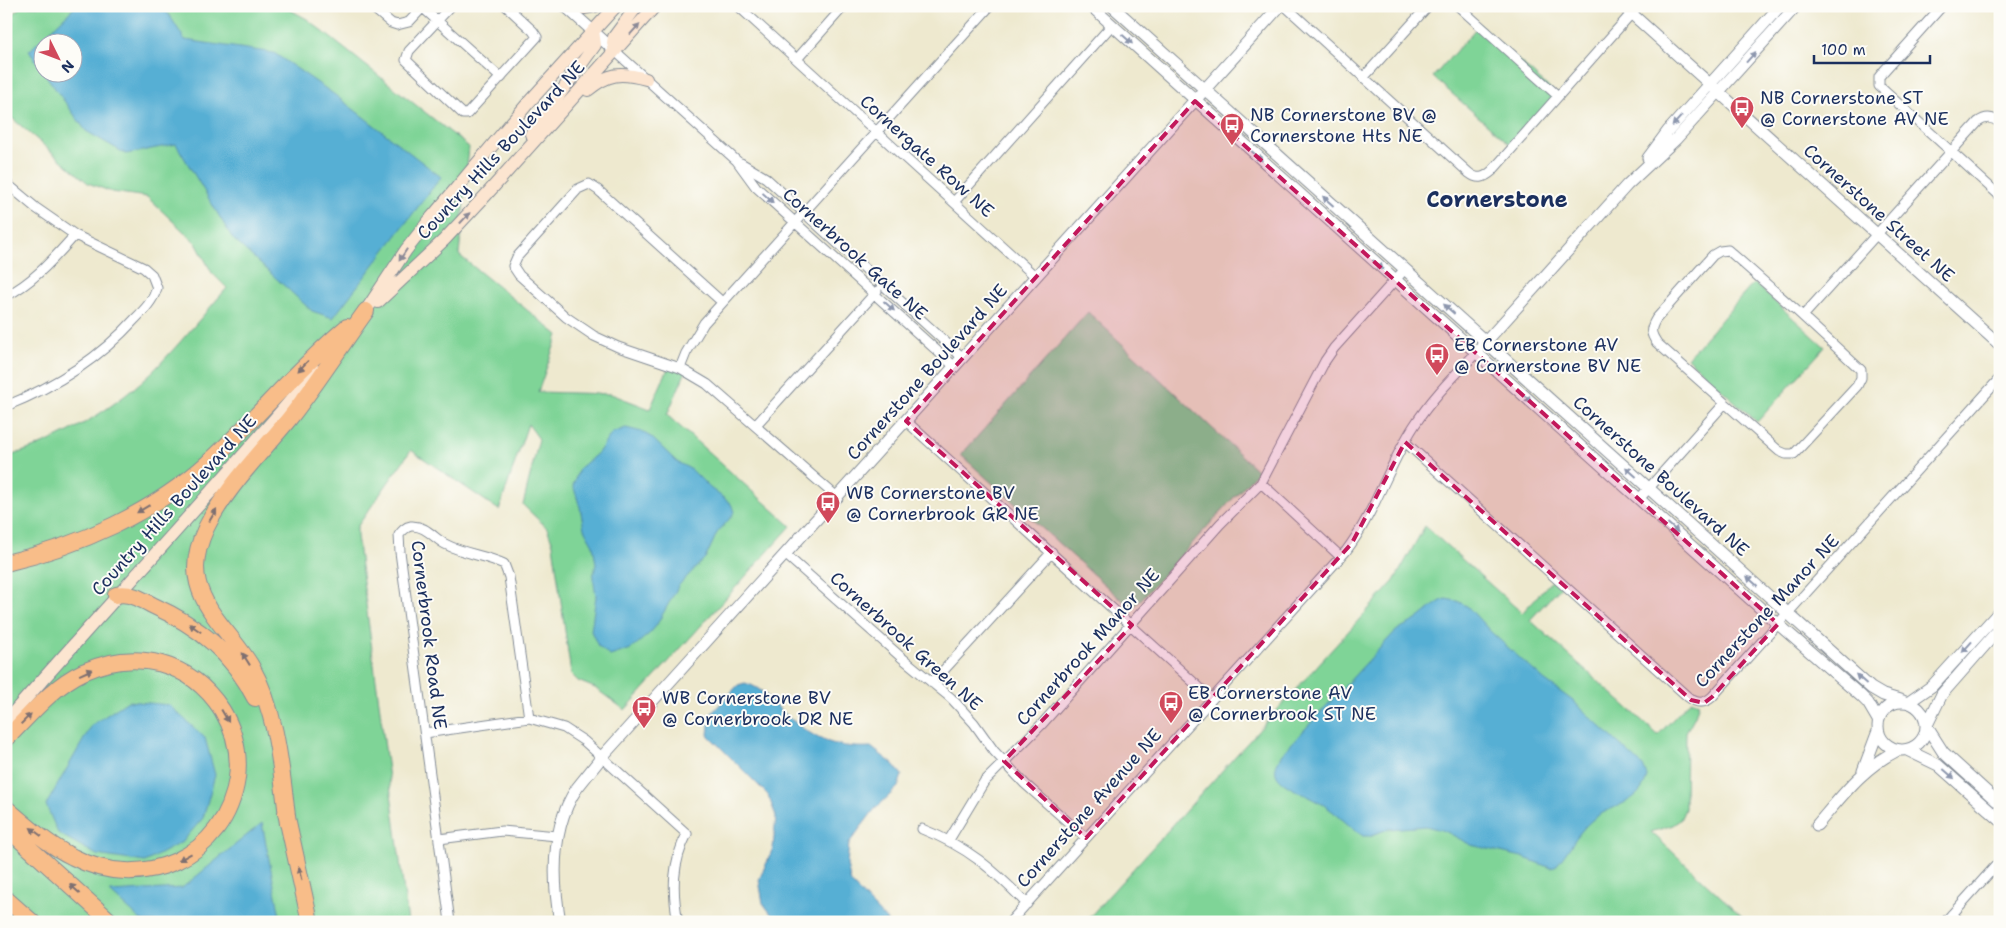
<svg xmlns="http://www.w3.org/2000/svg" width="2006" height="928" viewBox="0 0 2006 928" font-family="'Shantell Sans',sans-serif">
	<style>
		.green { fill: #7fd497; stroke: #4d827a; fill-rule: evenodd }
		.water { fill: #57afd4; stroke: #396f99 }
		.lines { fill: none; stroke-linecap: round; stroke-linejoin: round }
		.minor-casing { stroke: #848c96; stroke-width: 11 }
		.tertiary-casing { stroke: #848c96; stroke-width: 13 }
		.secondary-casing { stroke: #848c96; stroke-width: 14 }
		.motorway-casing { stroke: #848c96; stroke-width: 18 }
		.minor { stroke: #fff; stroke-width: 9 }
		.tertiary { stroke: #fff; stroke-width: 11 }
		.secondary { stroke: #fce5d0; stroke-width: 12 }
		.motorway { stroke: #f8bd89; stroke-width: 16 }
		.oneway { fill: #8c8a97 }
		.oneway2 { fill: #8d97ae }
		.oneway3 { fill: #7e6f71 }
		.marked { fill: #c2185b; fill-opacity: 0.2; stroke: #c2185b; stroke-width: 4; stroke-dasharray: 10 6; stroke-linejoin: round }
		.labels { text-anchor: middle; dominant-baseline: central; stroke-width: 4; stroke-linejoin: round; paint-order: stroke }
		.poi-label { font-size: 18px; fill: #1b2f5e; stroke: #fdfcf7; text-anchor: start }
		.street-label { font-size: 18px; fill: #1b2f5e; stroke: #fdfcf7 }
		.district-label { font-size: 22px; font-weight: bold; fill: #1b2f5e; stroke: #fdfcf7 }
	</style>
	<rect width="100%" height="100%" fill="#fdfcf7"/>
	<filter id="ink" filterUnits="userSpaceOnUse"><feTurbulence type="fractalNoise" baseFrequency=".02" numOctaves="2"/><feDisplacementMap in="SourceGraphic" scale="10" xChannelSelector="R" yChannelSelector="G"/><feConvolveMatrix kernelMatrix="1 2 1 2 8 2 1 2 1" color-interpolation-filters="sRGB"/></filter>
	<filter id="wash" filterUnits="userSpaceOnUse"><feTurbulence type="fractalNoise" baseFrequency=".0096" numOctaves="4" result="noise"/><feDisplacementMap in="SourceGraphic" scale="20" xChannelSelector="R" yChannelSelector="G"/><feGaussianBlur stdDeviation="1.12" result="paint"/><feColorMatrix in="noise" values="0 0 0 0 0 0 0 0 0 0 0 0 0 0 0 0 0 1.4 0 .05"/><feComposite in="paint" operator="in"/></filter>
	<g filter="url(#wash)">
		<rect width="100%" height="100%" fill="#eee9cf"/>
		<path class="green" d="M21,6H283L307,19L469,147L459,255L558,335L538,392L611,394L650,409L670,364L686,371L667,415L791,526L625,710L595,688L578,681L571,674L553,544L547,528L523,505L539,439L528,424L499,510L411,450L357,527V536L408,922H6V457C63,440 117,408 159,365C182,341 204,314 227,288L212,273L196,243L147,197L112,192L88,183L6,113V22ZM42,42H72V72H42Z
			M1479,25L1558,96L1513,147L1433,77Z
			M1754,283L1825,347L1757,422L1687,358Z
			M1088,312L1258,471L1136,605L1126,604L961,455Z
			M1425,526L1522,613L1555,577L1563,584L1530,620L1658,735L1691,700L1699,703L1695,716L1686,732L1685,809L1680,820L1673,825L1651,832L1748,922H1085L1394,581Z"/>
		<path class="water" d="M76,6H152L168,13L185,40L274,53L335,95L441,177L333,318L312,311L233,239L176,144L126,154L86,131L44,73L72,72V42H42V70L29,51Z
			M626,428L642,432L651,437L677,462L692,470L710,488L725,499L731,504L734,511L732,516L717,533L706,557L679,585L656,626L650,633L631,649L610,656L598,646L591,631L596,596L593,577L596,564L593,545L584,529L580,507L573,485L579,469L598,453L612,433Z
			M1445,599L1457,601L1467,606L1491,632L1544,680L1573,701L1643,766L1647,776C1641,805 1610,804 1591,821C1576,834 1568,853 1555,867L1551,868L1522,857L1471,845L1445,831L1426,826L1388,829L1369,836H1363C1347,825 1334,810 1317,801C1307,795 1282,786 1277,776C1273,768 1278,761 1282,754L1392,635C1399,627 1408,625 1416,620C1426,613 1434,604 1445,599Z
			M745,683C764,688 770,701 784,713C812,738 833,749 871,747L893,764L902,775L898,787L874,810L849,843L847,865L851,883L888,922H777L763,903L759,880L773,848L776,816L768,795L708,735L710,715L738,685Z
			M128,701L169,705L205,738L215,775L203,818L182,842L145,862L97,855L58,833L46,805L92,725Z
			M262,823L281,922H143L110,892L182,888Z"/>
	</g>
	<g filter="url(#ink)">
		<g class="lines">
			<defs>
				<path id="minor" d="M371,6L391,23L397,25L409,22L424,6
					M451,6L409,51L406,60L463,114H467L537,37L533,31L506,6
					M738,6L1036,277
					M1285,6L1469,173C1478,180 1484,178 1492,171L1638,6
					M1458,6L1558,96
					M1942,6L1883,72L1879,77V86L2000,196
					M423,8L501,78
					M615,51L737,161L756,187L955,367
					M797,59L844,6
					M1363,78L1428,6
					M741,163L766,178L963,358
					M6,183L36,208L75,235L144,268L152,275L157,288C153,301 144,310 135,319C99,359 56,386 6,406
					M954,202L1112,25
					M1728,250L1797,311L1861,370V378L1857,386L1794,454H1786L1779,451L1657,343C1650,333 1650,329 1656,319L1713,255L1720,251Z
					M6,296C34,282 54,258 75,235
					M722,302L598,190L589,184L578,189L517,257L513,266L519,275L566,317L594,336L618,347L680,368L707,384L838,498
					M1803,316L1978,122C1986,116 1993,117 2000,123
					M680,368L686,353L704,323L990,6
					M906,421L1212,699
					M755,426L877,291
					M1405,442L1688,697C1697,704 1704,704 1712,697L2000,378
					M1261,483L1341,557
					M1640,498L1725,403
					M786,555L901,657L951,698L974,723L994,751L1025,784L1086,838
					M932,683L1052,552
					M425,733L529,718L564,728L584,741L687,834C672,863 672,891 678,922
					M922,829C968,847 993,869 1027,904
					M439,839L502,831L557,836
					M949,840L984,782L1042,724L1220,524L1261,483L1325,361L1334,348L1405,269
					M1952,914L1960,922
					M450,922L400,552L399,535C402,531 405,527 411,526C425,525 434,538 445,544C464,554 485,555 504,564L509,577L529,718
					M1010,922L1346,551C1375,513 1388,466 1414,426C1431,399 1454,376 1476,353
					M1945,922L2000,861"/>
				<path id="tertiary" d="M565,6L615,51
					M1091,6L1778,624L1861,696L1868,703L1878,720
					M1112,6L1871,688L1883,695L1903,701
					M1623,6L2000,345
					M1648,158L1668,131L1780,6
					M1482,346L1627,185L1676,139L1796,6
					M1878 726a24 24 0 1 1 48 0a24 24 0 1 1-48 0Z
					M1909,702L1932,686L2000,611
					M1927,725L1942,694L2000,628
					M1927,727L1943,752L2000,804
					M1907,750L1938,765L2000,820
					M1863,771L1878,731
					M1817,825C1842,796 1863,767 1898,750
					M560,922C552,877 551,827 577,788C585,778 593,768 601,758L1280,6"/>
				<path id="secondary" d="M575,6L584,8L595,6
					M615,51L613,43L614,37L637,6
					M588,90C608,73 621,72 646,79
					M531,134L595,45L593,31
					M378,302L444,240L486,195L655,6
					M361,318L406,250L432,217L529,102L616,6
					M6,721C109,604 215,490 316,371"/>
				<path id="motorway" d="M6,563C79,546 153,513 209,462C256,419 297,369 347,327
					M116,595C129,592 141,599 152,605C198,626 232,652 255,698
					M6,739C29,716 53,686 83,672C136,648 190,661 222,710C234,730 240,754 237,778C226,858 141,893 73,857C48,845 27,826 6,808
					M286,813L310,922
					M288,824C281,770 278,714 251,666C235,638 206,615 198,583C193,564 198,545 206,528C225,489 261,453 289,419C316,385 340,347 366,311
					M6,827L111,922
					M6,899L32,922"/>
			</defs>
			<use href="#minor" class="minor-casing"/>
			<use href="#tertiary" class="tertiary-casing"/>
			<use href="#secondary" class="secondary-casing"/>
			<use href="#motorway" class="motorway-casing"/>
			<use href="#minor" class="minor"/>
			<use href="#tertiary" class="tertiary"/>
			<use href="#secondary" class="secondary"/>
			<use href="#motorway" class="motorway"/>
		</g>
		<defs><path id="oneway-solid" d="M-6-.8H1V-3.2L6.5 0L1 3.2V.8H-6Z" transform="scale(1.25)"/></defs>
		<g class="oneway">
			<use href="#oneway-solid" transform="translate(635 29) rotate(-48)"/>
			<use href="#oneway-solid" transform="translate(465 218) rotate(-47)"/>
			<use href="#oneway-solid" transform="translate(403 255) rotate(123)"/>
		</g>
		<g class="oneway2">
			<use href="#oneway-solid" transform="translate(1127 39) rotate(42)"/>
			<use href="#oneway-solid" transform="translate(1751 57) rotate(-48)"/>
			<use href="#oneway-solid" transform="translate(1677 121) rotate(132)"/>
			<use href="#oneway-solid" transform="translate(1257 156) rotate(42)"/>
			<use href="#oneway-solid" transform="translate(768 198) rotate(43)"/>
			<use href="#oneway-solid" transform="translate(1328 201) rotate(-138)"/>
			<use href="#oneway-solid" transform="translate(1378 265) rotate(42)"/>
			<use href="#oneway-solid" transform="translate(889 306) rotate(42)"/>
			<use href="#oneway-solid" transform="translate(1449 309) rotate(-138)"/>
			<use href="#oneway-solid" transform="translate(1526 397) rotate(42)"/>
			<use href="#oneway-solid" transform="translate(1631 472) rotate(-138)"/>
			<use href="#oneway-solid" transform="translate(1673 528) rotate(42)"/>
			<use href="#oneway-solid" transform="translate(1752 581) rotate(-138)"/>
			<use href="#oneway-solid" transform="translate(1967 647) rotate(132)"/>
			<use href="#oneway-solid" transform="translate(1861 679) rotate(-138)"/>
			<use href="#oneway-solid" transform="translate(1949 774) rotate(41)"/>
		</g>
		<g class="oneway3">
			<use href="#oneway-solid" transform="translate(303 366) rotate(134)"/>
			<use href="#oneway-solid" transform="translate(143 509) rotate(149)"/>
			<use href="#oneway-solid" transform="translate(213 515) rotate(-60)"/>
			<use href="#oneway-solid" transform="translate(195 628) rotate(-145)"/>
			<use href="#oneway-solid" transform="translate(246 659) rotate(-122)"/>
			<use href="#oneway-solid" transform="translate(86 672) rotate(-24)"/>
			<use href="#oneway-solid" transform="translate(225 716) rotate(60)"/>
			<use href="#oneway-solid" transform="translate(26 719) rotate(-45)"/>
			<use href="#oneway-solid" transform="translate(36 832) rotate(-143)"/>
			<use href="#oneway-solid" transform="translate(185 857) rotate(151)"/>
			<use href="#oneway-solid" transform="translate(300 874) rotate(-103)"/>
			<use href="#oneway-solid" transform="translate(75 889) rotate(-138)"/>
		</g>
	</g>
	<path class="marked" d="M1195,101L1778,624L1712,697L1704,703L1691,700L1405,442L1352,543L1086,838L1004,761L1132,625L906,421Z"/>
	<defs>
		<symbol id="bus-pin" viewBox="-11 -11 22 30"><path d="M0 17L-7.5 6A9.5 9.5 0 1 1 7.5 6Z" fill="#d1495b" stroke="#fdfcf7"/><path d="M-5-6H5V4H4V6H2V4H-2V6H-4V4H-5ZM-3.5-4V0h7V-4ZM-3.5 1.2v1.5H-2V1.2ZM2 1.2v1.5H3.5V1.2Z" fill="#fff"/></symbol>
	</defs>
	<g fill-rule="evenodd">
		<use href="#bus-pin" x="1728" y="94" width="28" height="38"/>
		<use href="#bus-pin" x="1218" y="111" width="28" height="38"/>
		<use href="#bus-pin" x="1423" y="341" width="28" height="38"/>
		<use href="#bus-pin" x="814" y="489" width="28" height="38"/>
		<use href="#bus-pin" x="1157" y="689" width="28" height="38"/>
		<use href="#bus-pin" x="630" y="694" width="28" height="38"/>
	</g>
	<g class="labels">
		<g class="poi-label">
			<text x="1760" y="98">NB Cornerstone ST<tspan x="1760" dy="21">@ Cornerstone AV NE</tspan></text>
			<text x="1250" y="115">NB Cornerstone BV @<tspan x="1250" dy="21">Cornerstone Hts NE</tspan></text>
			<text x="1454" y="345">EB Cornerstone AV<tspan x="1454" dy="21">@ Cornerstone BV NE</tspan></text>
			<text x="846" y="493">WB Cornerstone BV<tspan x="846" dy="21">@ Cornerbrook GR NE</tspan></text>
			<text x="1188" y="693">EB Cornerstone AV<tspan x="1188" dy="21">@ Cornerbrook ST NE</tspan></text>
			<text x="662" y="698">WB Cornerstone BV<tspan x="662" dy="21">@ Cornerbrook DR NE</tspan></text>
		</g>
		<g class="street-label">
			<text transform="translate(501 150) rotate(-47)">Country Hills Boulevard NE</text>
			<text transform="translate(927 156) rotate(42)">Cornergate Row NE</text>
			<text transform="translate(1879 213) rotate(42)">Cornerstone Street NE</text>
			<text transform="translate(855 254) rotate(42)">Cornerbrook Gate NE</text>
			<text transform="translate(927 372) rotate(-48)">Cornerstone Boulevard NE</text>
			<text transform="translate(1661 476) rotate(42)">Cornerstone Boulevard NE</text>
			<text transform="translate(174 505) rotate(-48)">Country Hills Boulevard NE</text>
			<text transform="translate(1767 611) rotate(-47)">Cornerstone Manor NE</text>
			<text transform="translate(429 635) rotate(83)">Cornerbrook Road NE</text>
			<text transform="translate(906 641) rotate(42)">Cornerbrook Green NE</text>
			<text transform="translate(1088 647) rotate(-48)">Cornerbrook Manor NE</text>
			<text transform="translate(1089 808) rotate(-48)">Cornerstone Avenue NE</text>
		</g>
		<g class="district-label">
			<text x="1497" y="199">Cornerstone</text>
		</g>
	</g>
	<rect width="2006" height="928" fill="none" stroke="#fdfcf7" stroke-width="25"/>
	<g transform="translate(58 58) rotate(132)"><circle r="24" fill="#fdfcf7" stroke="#a3aaba"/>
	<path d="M0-4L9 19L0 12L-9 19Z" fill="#d1495b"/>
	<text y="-8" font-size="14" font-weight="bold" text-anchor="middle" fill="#1b2f5e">N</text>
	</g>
	<path d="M1814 55v8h116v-8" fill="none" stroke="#1b2f5e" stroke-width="2.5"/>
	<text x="1821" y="55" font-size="15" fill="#1b2f5e" stroke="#fdfcf7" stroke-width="4" paint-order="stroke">100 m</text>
</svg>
